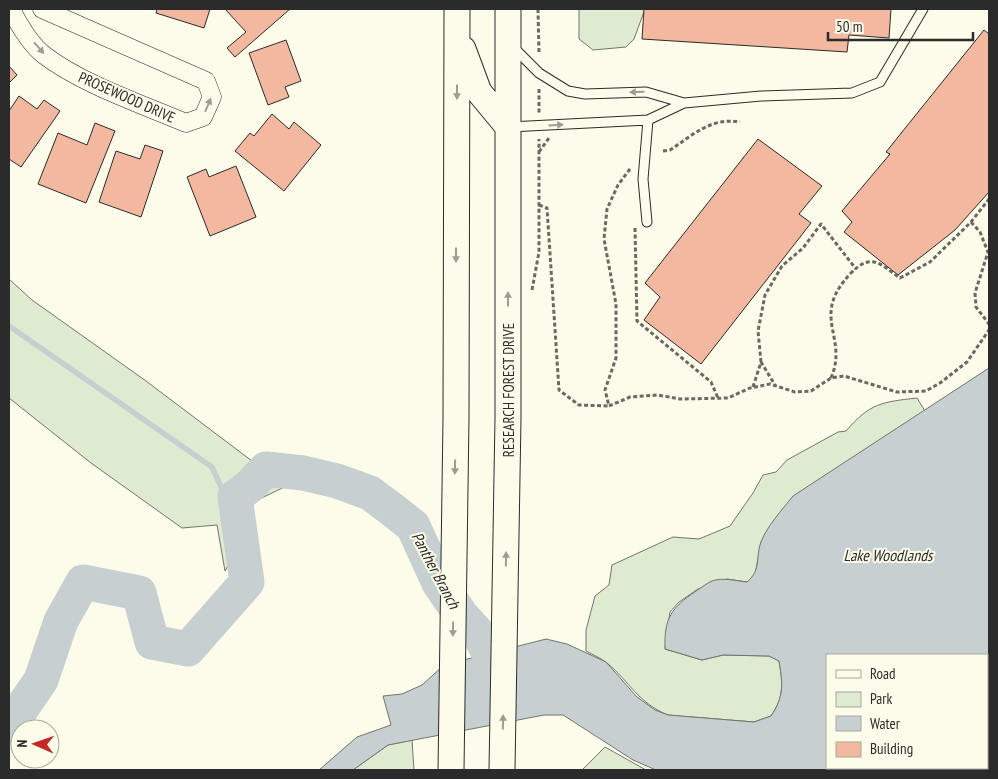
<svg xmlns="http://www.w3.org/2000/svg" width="998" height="779" viewBox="0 0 998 779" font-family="'PT Sans Narrow',sans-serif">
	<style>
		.green { fill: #deebd1; stroke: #74746e }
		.water { fill: #c7d0d0; stroke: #74746e; fill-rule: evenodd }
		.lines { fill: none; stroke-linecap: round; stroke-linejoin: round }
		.stream { stroke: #c7d0d0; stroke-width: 5.5 }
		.river { stroke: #c7d0d0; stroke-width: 35 }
		.building { fill: #f2b8a0; stroke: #2b2b2b }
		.lane-casing { stroke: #2b2b2b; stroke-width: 11 }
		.street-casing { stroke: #2b2b2b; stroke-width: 19 }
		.secondary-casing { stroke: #2b2b2b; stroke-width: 27 }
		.path { stroke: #6a6964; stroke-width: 3; stroke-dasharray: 4 2.5; stroke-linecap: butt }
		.lane { stroke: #fdfbea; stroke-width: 9 }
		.street { stroke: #fdfbea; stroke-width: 18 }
		.secondary { stroke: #fdfbea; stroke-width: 25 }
		.oneway { fill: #9e9d94 }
		.labels { text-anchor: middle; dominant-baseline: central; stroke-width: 4; stroke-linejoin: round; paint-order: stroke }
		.street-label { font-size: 15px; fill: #2b2b2b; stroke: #fdfbea }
		.water-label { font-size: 16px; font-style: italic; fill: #2b2b2b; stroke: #fdfbea }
	</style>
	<rect width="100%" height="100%" fill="#fdfbea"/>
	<path class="green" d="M579,9H645L634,39L626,47L593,50L579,39Z
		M9,279L32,300L146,381L252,461L298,469L299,480L247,505L249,558L235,553L225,571L217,525L182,528L91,463L9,398Z
		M917,398L925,411L770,528L761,542L755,575L747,582L727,579L698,589L679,602L670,612L665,649L702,660L723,655L769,656L779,661C783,684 784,697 771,716L754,722L668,715C638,703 630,682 607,663C601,658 593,655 586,651V630L595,596L609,585L612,565L673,537L699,539L730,526L753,493L763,475L776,472L787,460L838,432L846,431C870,403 882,402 917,398Z
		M412,740L414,770H353L388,745Z
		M605,747L646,770H582Z"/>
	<path class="water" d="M989,368V770H656L633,760L563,715H544L388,745L353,770H319L357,737L391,725L383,696L402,694L422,685L444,665L546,639L567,644L606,662L637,697L655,710L668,715L754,722L771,716C784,697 783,684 779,661L769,656L723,655L702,660L665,649C664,618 671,608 696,591C701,588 707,583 712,581C723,577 736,581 747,582C762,569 755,558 761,542C767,526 782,510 793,496ZM827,655H987V768H827Z"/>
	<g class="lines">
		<path class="stream" d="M9,326L212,467L222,489L235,497"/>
		<path class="river" d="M9,727L41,680L61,621L83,582L139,593L152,642L188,649L247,582L235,497L250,486L266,469L303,473L337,481L370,493L394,511L413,526L439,583L461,615L481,637L489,654L532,677"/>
	</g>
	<path class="building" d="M157,9H210L204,28L156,13Z
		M225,9H290L235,57L227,48L246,32Z
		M644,9H891L889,38L849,35L847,52L642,39Z
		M984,30L989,34V192L955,230L898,275L844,232L852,222L842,211L890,154L886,152Z
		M286,40L301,81L285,87L289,97L268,105L249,53Z
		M9,66L17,75L9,83Z
		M19,96L37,109L44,100L60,111L21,167L9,159V111Z
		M272,114L289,129L294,122L321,145L284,191L235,151L250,133L254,136Z
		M95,123L115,131L86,203L38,184L58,133L87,145Z
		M758,139L822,186L799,214L811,223L701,364L644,320L660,297L645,283Z
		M145,145L163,151L141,217L99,202L116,151L140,159Z
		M236,166L256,217L210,236L187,177L206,169L209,177Z"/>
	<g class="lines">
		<defs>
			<path id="lane" d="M513,47L539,73L568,91L585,94L646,92L684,103
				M509,127L648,120L684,103L761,96L852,93L880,82L923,9
				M647,222L643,179L648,120"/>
			<path id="street" d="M11,9C19,25 30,44 44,55C82,84 141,104 186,123L203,117L212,97L206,81L42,9"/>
			<path id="secondary" d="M463,49L479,92L508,127
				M451,770L456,418L457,9
				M502,770L508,418V9"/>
		</defs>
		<use href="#lane" class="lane-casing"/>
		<use href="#street" class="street-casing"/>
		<use href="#secondary" class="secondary-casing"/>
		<path class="path" d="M538,9L539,53
			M539,89V113
			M663,151L670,150C693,135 711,117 740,122
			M539,152L549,138
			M630,169L618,185L607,209L604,239L616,304V358L605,390L609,406L630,397L658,395L680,399L728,398L750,388L770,384L795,392L811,391L831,378L844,376L897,392L926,391L940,383L967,362L989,330
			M539,205L547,208L559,390L579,405L609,406
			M971,222L980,232L988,252L975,293L976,307L989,324
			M635,228L637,321L711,382L718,398
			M532,290L539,252V139
			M761,362L758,331L765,295L782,266L803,248L821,224L856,269
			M831,378C849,336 809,317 851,273C872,252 880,264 900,278L930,262L971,222L989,199
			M753,387L761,362L775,385"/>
		<use href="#lane" class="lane"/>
		<use href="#street" class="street"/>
		<use href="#secondary" class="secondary"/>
	</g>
	<defs><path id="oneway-solid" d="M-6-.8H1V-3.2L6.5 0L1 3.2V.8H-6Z" transform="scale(1.25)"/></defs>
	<g class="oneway">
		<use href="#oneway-solid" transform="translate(39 48) rotate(49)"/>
		<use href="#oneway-solid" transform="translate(457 92) rotate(90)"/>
		<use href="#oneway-solid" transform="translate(637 92) rotate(178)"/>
		<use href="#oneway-solid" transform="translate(208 105) rotate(-67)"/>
		<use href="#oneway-solid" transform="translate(556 125) rotate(-3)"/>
		<use href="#oneway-solid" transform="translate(456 255) rotate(90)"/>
		<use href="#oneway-solid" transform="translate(508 299) rotate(-90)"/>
		<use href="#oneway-solid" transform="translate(455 467) rotate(91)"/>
		<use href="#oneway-solid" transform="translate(506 559) rotate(-89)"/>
		<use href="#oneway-solid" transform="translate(453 629) rotate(91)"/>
		<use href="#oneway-solid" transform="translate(503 722) rotate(-89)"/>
	</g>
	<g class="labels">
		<g class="street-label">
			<text transform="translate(127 97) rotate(24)">PROSEWOOD DRIVE</text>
			<text transform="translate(508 390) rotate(-90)">RESEARCH FOREST DRIVE</text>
		</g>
		<g class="water-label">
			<text x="888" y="555">Lake Woodlands</text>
			<text transform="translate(436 570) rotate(62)">Panther Branch</text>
		</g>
	</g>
	<rect width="998" height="779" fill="none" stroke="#2b2b2b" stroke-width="20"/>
	<rect x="826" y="654" width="162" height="115" fill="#fdfbea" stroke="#a9a89e"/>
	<rect x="836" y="670" width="25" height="8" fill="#fdfbea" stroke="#a9a89e"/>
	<text x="870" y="679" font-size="15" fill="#2b2b2b">Road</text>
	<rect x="836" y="692" width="25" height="15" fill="#deebd1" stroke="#a9a89e"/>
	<text x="870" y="704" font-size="15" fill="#2b2b2b">Park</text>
	<rect x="836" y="716" width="25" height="15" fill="#c7d0d0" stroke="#a9a89e"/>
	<text x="870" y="729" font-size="15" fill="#2b2b2b">Water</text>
	<rect x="836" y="742" width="25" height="15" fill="#f2b8a0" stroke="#a9a89e"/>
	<text x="870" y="754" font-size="15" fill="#2b2b2b">Building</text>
	<g transform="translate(35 744) rotate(272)"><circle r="24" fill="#fdfbea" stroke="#a9a89e"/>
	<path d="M0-4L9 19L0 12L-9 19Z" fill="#c62828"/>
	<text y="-8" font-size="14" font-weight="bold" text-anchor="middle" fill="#2b2b2b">N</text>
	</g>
	<path d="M828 32v8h145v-8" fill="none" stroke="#2b2b2b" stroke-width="2.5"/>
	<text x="836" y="32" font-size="15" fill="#2b2b2b" stroke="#fdfbea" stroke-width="4" paint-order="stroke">50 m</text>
</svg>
